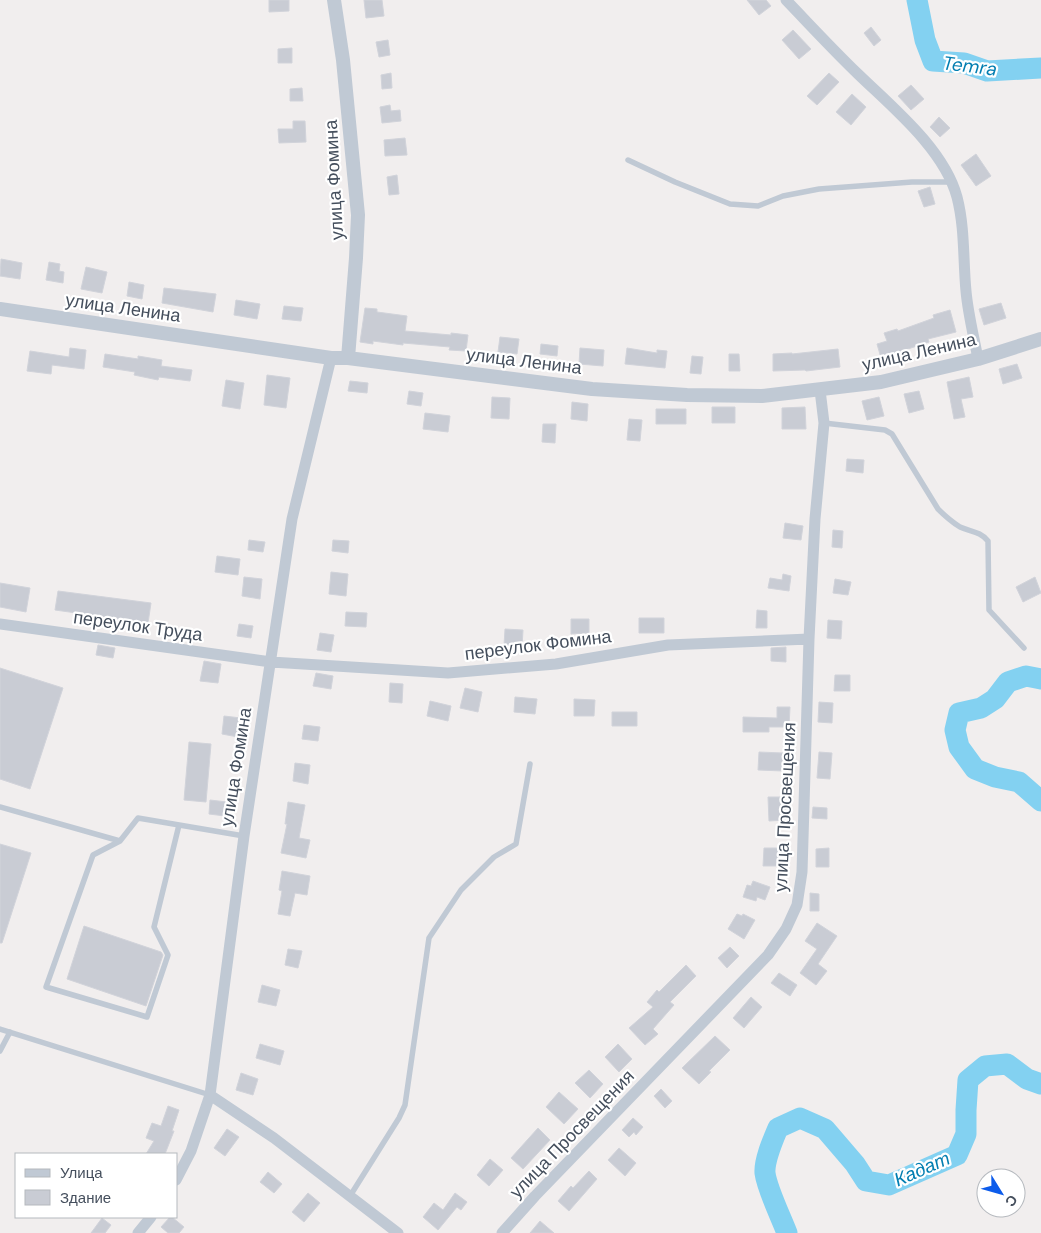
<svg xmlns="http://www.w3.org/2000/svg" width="1041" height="1233" viewBox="0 0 1041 1233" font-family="'DM Sans',sans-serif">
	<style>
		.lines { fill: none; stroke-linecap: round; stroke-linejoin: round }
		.river { stroke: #83d1f1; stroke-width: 21 }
		.building { fill: #c9ccd4; stroke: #d1d3da }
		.service { stroke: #c0c9d4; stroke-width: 5.5 }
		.minor { stroke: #c0c9d4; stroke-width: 11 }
		.tertiary { stroke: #c0c9d4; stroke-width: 14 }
		.labels { text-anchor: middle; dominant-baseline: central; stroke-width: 4.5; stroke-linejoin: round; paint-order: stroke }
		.street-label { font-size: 18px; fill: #454f5d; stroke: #fff }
		.water-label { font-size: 19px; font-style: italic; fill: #037eb1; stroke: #fff }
	</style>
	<rect width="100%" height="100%" fill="#f1eeee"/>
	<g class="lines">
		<path class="river" d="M917,0L925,40L933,61L964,63L987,71L1041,68
			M1041,679L1026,676L1008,682L995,699L981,708L959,713L955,730L959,747L975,769L995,777L1019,782L1041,801
			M787,1233C781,1217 767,1189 765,1173C764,1160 773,1140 778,1128L800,1118L825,1129L855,1164L866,1181L889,1185L957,1155L966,1134V1110L968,1080L985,1066L1007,1064L1027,1079L1041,1084"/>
	</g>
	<path class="building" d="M269,0H289V11L269,12Z
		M364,0H382L384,16L366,18Z
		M747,0H766L771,6L759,15Z
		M871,27L881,40L874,46L864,33Z
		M793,30L811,49L799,59L782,40Z
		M388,40L390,55L379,57L376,42Z
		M292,48V63H278V49Z
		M391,73L392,88L382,89L381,75Z
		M829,73L839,82L817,105L807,96Z
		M911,85L924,99L911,110L898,96Z
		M302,88L303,101H290V89Z
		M852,94L866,107L851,125L836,112Z
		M390,105L391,111L400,110L401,121L382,123L380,107Z
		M939,117L950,128L940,137L930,127Z
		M293,121H305L306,142L279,143L278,129H293Z
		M405,138L407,155L385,156L384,140Z
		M976,154L991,176L976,186L961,165Z
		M397,175L399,194L389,195L387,177Z
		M930,187L935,204L924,207L918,191Z
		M1,259L22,263L20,279L0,276Z
		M49,262L60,264L59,271L64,272L63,283L46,280Z
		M86,267L107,272L102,293L81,289Z
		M129,282L144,285L142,299L127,296Z
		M164,288L216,294L213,312L162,303Z
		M236,300L260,304L257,319L234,315Z
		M1001,303L1006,318L984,325L979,309Z
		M284,306L303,308L301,321L282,319Z
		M365,308L377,309V312L407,316L405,331L451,335V333L468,335L466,351L449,350L450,347L403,343V345L373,341V344L360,342Z
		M950,310L956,332L928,339L929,342L881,358L877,344L887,341L884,333L897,329L898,331L934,318L933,315Z
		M500,337L519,339L517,354L498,352Z
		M541,344L558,346L557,356L540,354Z
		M70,348L86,350L84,369L52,365L51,374L27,371L30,351L69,357Z
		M580,348L604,350L603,366L579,364Z
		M627,348L657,353V350L667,351L665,368L625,364Z
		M838,349L840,367L806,371L805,370L773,371V354L792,353V354Z
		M105,354L138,359V356L162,360L161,366L192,370L190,381L159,377L158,380L134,375L135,372L103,367Z
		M729,354H739L740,371H729Z
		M692,356L703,357L701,374L690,373Z
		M1017,364L1022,378L1003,384L999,369Z
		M267,375L290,378L286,408L264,405Z
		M969,377L973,397L961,399L965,417L954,419L947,382Z
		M226,380L244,383L240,409L222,406Z
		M350,381L368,383L367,393L348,391Z
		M409,391L423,393L421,406L407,404Z
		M919,391L924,409L909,413L904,394Z
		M492,397L510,398L509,419L491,418Z
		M879,397L884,416L867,420L862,401Z
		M572,402L588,404L587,421L571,419Z
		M712,407H735V423H712Z
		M805,407L806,429H782V408Z
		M656,409H686V424H656Z
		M425,413L450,416L448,432L423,429Z
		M629,419L642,420L640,441L627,440Z
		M543,424H556L555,443L542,442Z
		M847,459L864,460L863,473L846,471Z
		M785,523L803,526L801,540L783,538Z
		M833,530L843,531L842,548L832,547Z
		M249,540L265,542L263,552L248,550Z
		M333,540L349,541L348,553L332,551Z
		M217,556L240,559L238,575L215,572Z
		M331,572L348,574L346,596L329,594Z
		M783,574L791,576L789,591L768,588L770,578L782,580Z
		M244,577L262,579L260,599L242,596Z
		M1035,577L1041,593L1023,602L1016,587Z
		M835,579L851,582L848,595L833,593Z
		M0,583L30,588L26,612L0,607Z
		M58,591L151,603L148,623L55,610Z
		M757,610L767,611V628H756Z
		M346,612L367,613L366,627L345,626Z
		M639,618H664V633H639Z
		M571,619H589V633L571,634Z
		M828,620L842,621L841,639L827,638Z
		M239,624L253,626L251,638L237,636Z
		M505,629L523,630L522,647L504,646Z
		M320,633L334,635L331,652L317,650Z
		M98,645L115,648L113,658L96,655Z
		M786,647V662L771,661V648Z
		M204,661L221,664L218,683L200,681Z
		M0,668L63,688L30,789L0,779Z
		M316,673L333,676L331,689L313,686Z
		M835,675H850V691H834Z
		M390,683L403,684L402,703L389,702Z
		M465,688L482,692L478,712L460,708Z
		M515,697L537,699L535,714L514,712Z
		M574,699L595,700L594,716H574Z
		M430,701L451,706L448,721L427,716Z
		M819,702L833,703L832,723L818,722Z
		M777,707H790L789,727H769V732H743V717L777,718Z
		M612,712H637V726H612Z
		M224,716L241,718L238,737L222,734Z
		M304,725L320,727L318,741L302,739Z
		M189,742L211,744L206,802L184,800Z
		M759,752L783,753V771L758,770Z
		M819,752L832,753L830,779L817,778Z
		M295,763L310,765L308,784L293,781Z
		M768,797H785L786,820L769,821Z
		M210,800L227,802L225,816L209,814Z
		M288,802L305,805L299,838L310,840L306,858L281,853L287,824H285Z
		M813,807L827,808V819L812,818Z
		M0,844L31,853L2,943H0Z
		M764,848H783L782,866H763Z
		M829,848V867H816V849Z
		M282,871L310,876L307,895L295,893L290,916L278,914L282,891L279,890Z
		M753,881L770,887L765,900L757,897L756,901L743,897L747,885L751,886Z
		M810,893L819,894V911H810Z
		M737,914L742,916L743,914L755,920L744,939L728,929Z
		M817,923L837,936L818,964L827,971L816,985L800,973L817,949L805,941Z
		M84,926L161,952L163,955L146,1006L67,979Z
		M730,947L739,956L727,968L718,958Z
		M288,949L302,951L298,968L285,965Z
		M686,965L696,976L670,1002L674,1005L653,1029L658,1034L645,1045L629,1028L653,1007L647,1002L657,990L659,992Z
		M779,973L797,985L790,996L771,983Z
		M262,985L280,990L276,1006L258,1002Z
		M751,997L762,1007L744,1028L733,1018Z
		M715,1036L730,1050L709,1071L711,1072L699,1084L682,1068Z
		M260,1044L284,1051L280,1065L256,1058Z
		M618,1044L632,1059L619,1072L605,1057Z
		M589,1070L603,1084L590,1098L575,1083Z
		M241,1073L258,1079L253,1095L236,1090Z
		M661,1089L672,1101L665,1108L654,1096Z
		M559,1092L578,1109L564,1124L546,1107Z
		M168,1106L179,1110L172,1131H174L165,1154H146L154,1141L146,1138L152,1123L161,1126Z
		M633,1118L643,1127L636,1135L634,1132L629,1137L622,1130Z
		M538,1128L550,1140L523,1169L511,1158Z
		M227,1129L239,1137L225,1156L214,1148Z
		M619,1148L636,1163L625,1176L608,1160Z
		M490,1159L503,1170L489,1186L477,1175Z
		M589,1171L597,1179L569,1211L558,1201L571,1186L573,1188Z
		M268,1172L282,1184L274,1193L260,1182Z
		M308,1193L320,1203L304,1222L292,1212Z
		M455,1193L467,1202L461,1210L457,1207L438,1230L423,1217L434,1203L443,1210Z
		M170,1217H172L184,1227L179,1233H168L161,1227Z
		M102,1218L111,1225L105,1233H91Z
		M540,1221L554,1233H530Z"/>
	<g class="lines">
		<path class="service" d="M628,160L675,182L730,204L758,206L783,196L819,189L912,182H951
			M824,423L885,430L892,434L938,509C945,516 952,522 960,527C971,532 980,531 988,541L989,610L1024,648
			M0,807L120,841
			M179,825L154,927L168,955L147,1017L46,987L93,855L120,841L138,818L244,836
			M0,1029L210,1095
			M0,1051L10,1032
			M350,1196L399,1118L405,1105L429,938L461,890L494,857L516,844L530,764"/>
		<path class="minor" d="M786,0C810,25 833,50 858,74C892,107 944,149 957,197C965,228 963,260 966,291C968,314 974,337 978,359
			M0,624L271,662L448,673L556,664L668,645L809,639
			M210,1095L274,1138L398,1233
			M176,1180L191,1151L210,1095L244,836L292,519L331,358
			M138,1233L151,1217
			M502,1233L535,1196L768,955L786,929L797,905L802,872L809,639L815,519L824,423L820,390"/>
		<path class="tertiary" d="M334,0L343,60L358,215L356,258L348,358
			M0,309L331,358H348L592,389L687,395L762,396L881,382L978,359L1041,339"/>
	</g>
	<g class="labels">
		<g class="street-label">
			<text transform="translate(334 180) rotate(-93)">улица Фомина</text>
			<text transform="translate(123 308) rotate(8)">улица Ленина</text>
			<text transform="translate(919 352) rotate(-13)">улица Ленина</text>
			<text transform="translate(524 361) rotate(7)">улица Ленина</text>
			<text transform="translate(138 626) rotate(8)">переулок Труда</text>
			<text transform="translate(538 645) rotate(-7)">переулок Фомина</text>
			<text transform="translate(236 767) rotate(-81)">улица Фомина</text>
			<text transform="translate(785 807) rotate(-87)">улица Просвещения</text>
			<text transform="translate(572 1134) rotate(-46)">улица Просвещения</text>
		</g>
		<g class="water-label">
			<text transform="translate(970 66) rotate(7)">Temra</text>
			<text transform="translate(922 1169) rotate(-24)">Кадат</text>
		</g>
	</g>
	<rect x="15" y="1153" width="162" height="65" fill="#ffffff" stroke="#b5b9be"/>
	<rect x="25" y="1169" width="25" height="8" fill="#c0c9d4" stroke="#b5b9be"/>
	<text x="60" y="1178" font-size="15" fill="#454f5d">Улица</text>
	<rect x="25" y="1190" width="25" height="15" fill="#c9ccd4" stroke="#b5b9be"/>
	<text x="60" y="1203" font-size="15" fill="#454f5d">Здание</text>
	<g transform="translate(1001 1193) rotate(127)"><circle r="24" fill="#ffffff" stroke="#b5b9be"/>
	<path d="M0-4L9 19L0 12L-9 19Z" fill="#0d5ceb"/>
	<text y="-8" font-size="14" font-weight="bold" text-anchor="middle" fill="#454f5d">С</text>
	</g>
</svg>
